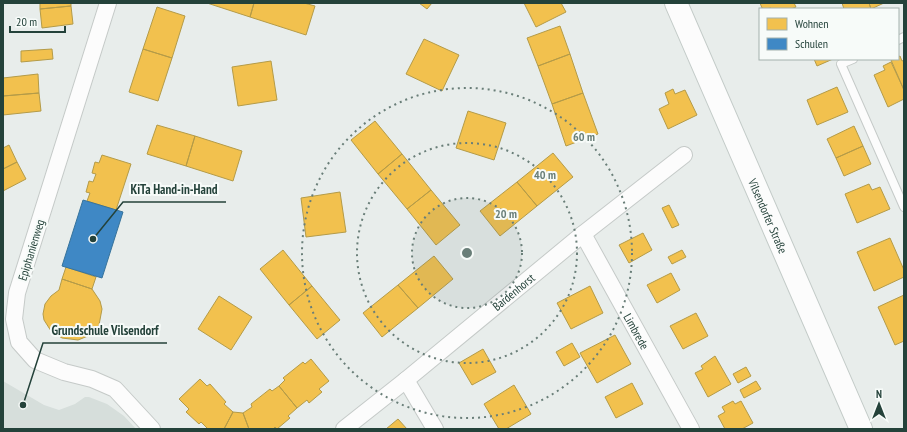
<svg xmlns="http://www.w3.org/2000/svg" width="907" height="432" viewBox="0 0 907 432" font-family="'PT Sans Narrow',sans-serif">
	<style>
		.built { fill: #d6dedb }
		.homes { fill: #f2c14e; stroke: #b49b48 }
		.schools { fill: #3f88c5; stroke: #37739b }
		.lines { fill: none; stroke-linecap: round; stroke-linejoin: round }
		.service-casing { stroke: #c5cac8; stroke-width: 10 }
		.minor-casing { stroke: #c5cac8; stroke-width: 18 }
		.secondary-casing { stroke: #c3cbc8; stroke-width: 24 }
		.service { stroke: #fcfcfc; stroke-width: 8 }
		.minor { stroke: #fcfcfc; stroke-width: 16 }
		.secondary { stroke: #fcfcfc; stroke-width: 22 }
		.ring { fill: none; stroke: #697e78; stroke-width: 2; stroke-dasharray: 2 4 }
		.labels { text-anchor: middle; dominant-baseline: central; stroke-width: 4; stroke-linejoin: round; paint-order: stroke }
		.street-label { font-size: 12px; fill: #24423a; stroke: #f7fbf9 }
		.centre { fill: #697e78; stroke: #f7fbf9; stroke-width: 2 }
		.ring-label { font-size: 12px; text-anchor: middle; font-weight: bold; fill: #697e78; stroke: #f7fbf9; stroke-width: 4; stroke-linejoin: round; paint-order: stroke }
		.leader { fill: none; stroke: #24423a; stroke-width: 1.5 }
		.callout-dot { fill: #24423a; stroke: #f7fbf9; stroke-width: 1.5 }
		.callout-label { font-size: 13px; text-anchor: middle; font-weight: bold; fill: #24423a; stroke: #f7fbf9; stroke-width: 4; stroke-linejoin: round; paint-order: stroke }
	</style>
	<rect width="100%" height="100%" fill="#e8edeb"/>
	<path class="built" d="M3,381L44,405L59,410L75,404L85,397H89L107,404L124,416L136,429H3Z"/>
	<path class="homes" d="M40,3H71V6L40,9Z
		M207,3H254L250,17Z
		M254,3H304L315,6L306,35L250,17Z
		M419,3H432L427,9Z
		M524,3H561L566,12L536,27Z
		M760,3H794L796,7L791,9H771V8L765,9L762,8Z
		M842,3H869L871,9H844Z
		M869,3H884L871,9Z
		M71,6L73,24L42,28L40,9Z
		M157,7L185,16L172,58L143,49Z
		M560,26L570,54L538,66L527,38Z
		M424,39L459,55L442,91L406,74Z
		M52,49L53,59L21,62V51Z
		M143,49L172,58L158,101L129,92Z
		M570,54L583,93L552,104L538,66Z
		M900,56L902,61L904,60V90L891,60L898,59V57Z
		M814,59H833L817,66Z
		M271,61L277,100L238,106L232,67Z
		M891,62L904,90V99L888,107L874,75L885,70L883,66Z
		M38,74L39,93L3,96V78Z
		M837,87L848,112L817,125L807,100Z
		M673,89L675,94L685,90L697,115L668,129L659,109L669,104L665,93Z
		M39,93L41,111L3,115V96Z
		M583,93L598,134L566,146L552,104Z
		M468,111L506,123L494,160L456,148Z
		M375,121L402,154L378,174L351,140Z
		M157,125L195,136L186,166L147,154Z
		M854,126L863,146L836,158L827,139Z
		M195,136L242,151L233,181L186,166Z
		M9,145L17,162L3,169V148Z
		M863,146L871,164L844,176L836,158Z
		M553,153L573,177L537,206L517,182Z
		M402,154L431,190L407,209L378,174Z
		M102,155L131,164L116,210L87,201L90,193L86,192L89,181L93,182L96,174L92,173L95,162L99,163Z
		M17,162L26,179L3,191V169Z
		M517,182L537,206L500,236L480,211Z
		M869,184L872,190L880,187L890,209L857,223L845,194Z
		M431,190L460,225L436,245L407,209Z
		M340,192L346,232L306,237L301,198Z
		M669,205L679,225L672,228L662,208Z
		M643,233L652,250L629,263L619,245Z
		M890,238L904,270V277L874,291L857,252Z
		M283,250L312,286L289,305L260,269Z
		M682,250L686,257L672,264L668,257Z
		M434,256L453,279L418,308L398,285Z
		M66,267L96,277L92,289L62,279Z
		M671,273L680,290L657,303L647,285Z
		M62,279L92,289L100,301L102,309L99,325L88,336L78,340L62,338L51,331L44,320L43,314L45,304L51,296L59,290Z
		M398,285L418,308L382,337L363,313Z
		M312,286L340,320L317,339L289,305Z
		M590,286L603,313L571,329L557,303Z
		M904,295V341L895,345L878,307Z
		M219,296L252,317L231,350L198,329Z
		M696,313L708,336L683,349L670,326Z
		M615,335L631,364L597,383L580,353Z
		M572,343L580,357L564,366L556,352Z
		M483,349L496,372L472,385L459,363Z
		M715,356L731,384L708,397L695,373L703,369L701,366Z
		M311,359L329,381L319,389L322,392L309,403L307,400L297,408L279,386L285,380L283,378L303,362L305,364Z
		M746,367L751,376L738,383L733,374Z
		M200,379L207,386L210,384L226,402L224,404L233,412L224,429H208L201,422L199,424L186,412L189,409L179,399Z
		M756,381L761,389L744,398L740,390Z
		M632,383L643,404L616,418L605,397Z
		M514,385L531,414L506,429H499L484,404Z
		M279,386L297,408L288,416L290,418L277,429L275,427L273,429H249L243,413L252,407L251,404L270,389L272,391Z
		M733,401L735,404L741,401L753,423L742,429H725L718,416L725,412L722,407Z
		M233,412L243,413L249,429H224Z
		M398,419L407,429H386Z"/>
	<path class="schools" d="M83,200L123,212L102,278L62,266Z"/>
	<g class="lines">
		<defs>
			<path id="service" d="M898,40L904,37
				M853,59L841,64L904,207"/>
			<g id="minor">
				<path d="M108,3L17,293L14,319L19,342L35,360L64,372L92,379L115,389L152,429"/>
				<path id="s1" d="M583,234L691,429"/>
				<path d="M406,380L435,429"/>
				<path id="s2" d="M344,429L406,380L583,234L684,155"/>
			</g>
			<g id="secondary">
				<path id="s3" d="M676,3L861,429"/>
			</g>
		</defs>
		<use href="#service" class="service-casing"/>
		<use href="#minor" class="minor-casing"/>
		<use href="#secondary" class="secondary-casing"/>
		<use href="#service" class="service"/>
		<use href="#minor" class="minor"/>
		<use href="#secondary" class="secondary"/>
	</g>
	<circle cx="467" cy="253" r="55" fill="#697e78" fill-opacity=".12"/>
	<g class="ring">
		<circle cx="467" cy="253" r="55"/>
		<circle cx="467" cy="253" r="110"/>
		<circle cx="467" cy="253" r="165"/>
	</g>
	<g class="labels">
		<g class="street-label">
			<text stroke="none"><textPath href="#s3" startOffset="232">Vilsendorfer Straße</textPath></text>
			<text transform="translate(31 250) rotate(-73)">Epiphanienweg</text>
			<text stroke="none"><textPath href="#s2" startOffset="218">Bardenhorst</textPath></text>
			<text stroke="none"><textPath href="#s1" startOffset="111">Limbrede</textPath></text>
		</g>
	</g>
	<circle cx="467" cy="253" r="6" class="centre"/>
	<g class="ring-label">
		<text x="584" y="141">60 m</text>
		<text x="545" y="179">40 m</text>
		<text x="506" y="218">20 m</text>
	</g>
	<path class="leader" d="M93 239L123 202H226M23 405L43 343H167"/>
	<g class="callout-dot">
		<circle cx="93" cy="239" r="4"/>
		<circle cx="23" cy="405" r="4"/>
	</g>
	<g class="callout-label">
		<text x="174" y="194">KiTa Hand-in-Hand</text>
		<text x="105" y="335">Grundschule Vilsendorf</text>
	</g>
	<rect width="907" height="432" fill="none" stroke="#24423a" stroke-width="8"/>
	<rect x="759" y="8" width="140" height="52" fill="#f7fbf9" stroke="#a3b1ad"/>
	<rect x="767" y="18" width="20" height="12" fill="#f2c14e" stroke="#a3b1ad"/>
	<text x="795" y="28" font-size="12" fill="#24423a">Wohnen</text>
	<rect x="767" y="38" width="20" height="12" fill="#3f88c5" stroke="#a3b1ad"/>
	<text x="795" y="48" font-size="12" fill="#24423a">Schulen</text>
	<g transform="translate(879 404)" stroke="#f7fbf9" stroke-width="3" paint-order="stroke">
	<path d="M0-3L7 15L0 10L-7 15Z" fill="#24423a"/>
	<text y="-6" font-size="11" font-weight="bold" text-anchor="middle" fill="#24423a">N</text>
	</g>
	<path d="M10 26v6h55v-6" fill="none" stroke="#24423a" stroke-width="2"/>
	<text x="16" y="26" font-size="12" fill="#24423a" stroke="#f7fbf9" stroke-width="3" paint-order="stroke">20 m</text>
</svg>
